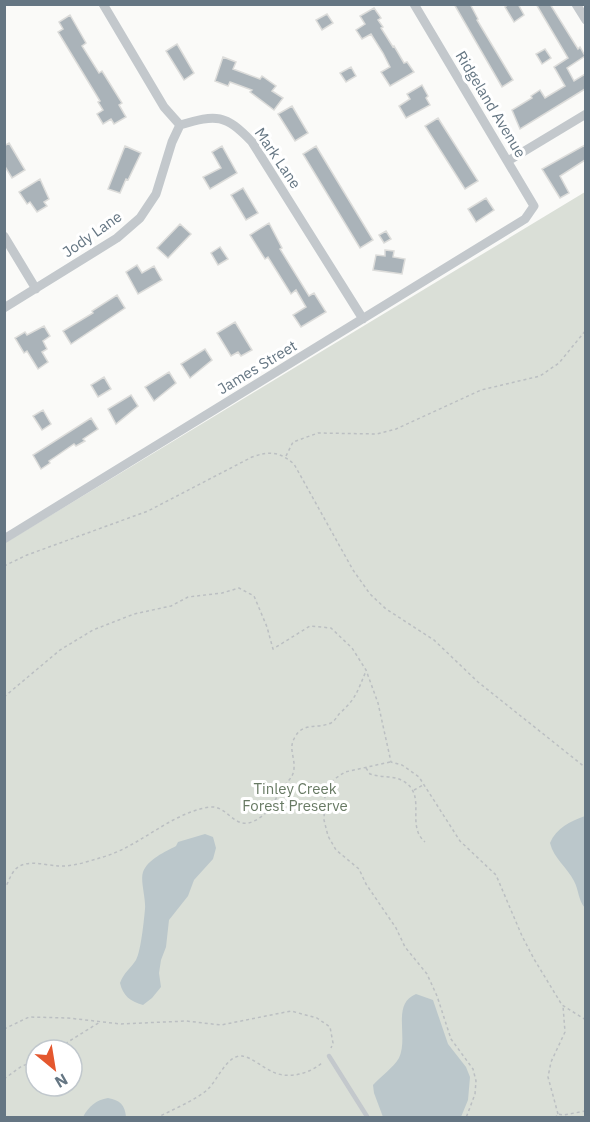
<svg xmlns="http://www.w3.org/2000/svg" width="590" height="1122" viewBox="0 0 590 1122" font-family="'IBM Plex Sans',sans-serif">
	<style>
		.green { fill: #dadfd7; fill-rule: evenodd }
		.water { fill: #bbc7cb }
		.building { fill: #aab3b9; stroke: #dcdcda; stroke-width: 1.5 }
		.lines { fill: none; stroke-linecap: round; stroke-linejoin: round }
		.path { stroke: #bbbfc2; stroke-width: 1.5; stroke-dasharray: 3 3; stroke-linecap: butt }
		.service { stroke: #c3c8cc; stroke-width: 4.5 }
		.minor { stroke: #c3c8cc; stroke-width: 9 }
		.labels { text-anchor: middle; dominant-baseline: central; stroke-width: 6; stroke-linejoin: round; paint-order: stroke }
		.street-label { font-size: 15px; fill: #657683; stroke: #fff }
		.park-label { font-size: 15px; fill: #687a64; stroke: #fff }
	</style>
	<rect width="100%" height="100%" fill="#fafaf8"/>
	<path class="green" d="M585,192V1117H5V543ZM36,1050H72V1086H36Z"/>
	<path class="water" d="M585,816H586L585,908C578,900 579,890 574,881C567,867 554,859 550,843C556,828 571,821 585,816Z
		M205,834L213,837L216,848L213,859L194,880L188,896L169,920L166,947L161,960L159,973L161,987L152,998L143,1005C130,1001 123,996 120,983C124,972 131,968 136,960C141,951 144,920 145,909C146,898 140,881 143,872C148,859 165,852 176,846L178,842Z
		M416,994L433,1000L448,1044L466,1067L470,1077L468,1100L461,1117H383L374,1093L373,1085C381,1076 393,1068 399,1058C409,1037 391,1004 416,994Z
		M108,1098C120,1100 125,1105 126,1117H83C89,1106 96,1100 108,1098Z"/>
	<path class="building" d="M454,4H470L478,19L477,20L513,80L502,87Z
		M509,4H518L524,15L514,22L505,7Z
		M536,4H550L578,49L580,47L585,56L567,68L574,81L585,74V89L520,129L512,110L532,98L531,96L540,90L545,98L565,86L554,67L568,58Z
		M374,8L381,18L378,20L383,27L381,28L393,47L394,46L404,63L407,62L414,72L390,86L381,72L390,67L383,53L371,34L362,39L356,30L365,24L360,16Z
		M327,14L333,23L322,30L316,20Z
		M70,15L86,43L82,46L99,73L102,71L122,103L119,105L126,117L114,124L111,119L103,124L97,114L103,110L98,102L100,101L58,32L63,29L59,22Z
		M177,44L194,73L184,80L166,51Z
		M545,49L551,58L542,64L536,54Z
		M223,57L236,62L233,69L260,79L262,76L276,86L272,91L283,98L274,110L250,92L252,90L230,82L228,86L215,81Z
		M351,67L356,76L346,82L340,73Z
		M422,85L428,96L426,98L430,105L406,118L399,106L410,99L407,94Z
		M292,106L308,133L295,141L278,114Z
		M438,118L478,181L465,189L425,126Z
		M9,143L25,170L12,178L4,165V146Z
		M585,145V160L560,176L569,193L560,198L542,169Z
		M125,146L141,153L128,180L126,179L120,193L108,189Z
		M222,146L237,173L210,189L203,177L221,168L212,152Z
		M316,146L373,240L360,248L303,154Z
		M40,179L49,199L44,202L47,206L37,212L30,202L27,204L19,192Z
		M243,188L258,213L246,220L231,195Z
		M486,198L494,210L476,222L468,209Z
		M269,223L282,248L280,249L309,296L314,293L326,312L301,327L293,315L306,307L296,290L291,294L268,257L265,259L250,235Z
		M180,224L191,234L168,258L157,248Z
		M386,231L391,239L384,243L379,235Z
		M220,247L228,259L218,265L211,253Z
		M385,250L394,251L393,257L405,259L402,274L373,270L376,255L385,256Z
		M137,265L142,273L154,266L162,280L138,294L126,272Z
		M117,295L125,308L71,344L63,331L93,313L92,311Z
		M235,322L252,350L241,356L238,352L231,356L217,333Z
		M44,326L50,336L43,341L47,349L42,352L48,362L38,369L27,351L24,353L15,338L25,332L27,335Z
		M205,349L212,360L190,378L181,364Z
		M169,372L176,383L154,401L145,387Z
		M104,377L111,389L98,397L91,385Z
		M131,395L138,406L116,424L108,409Z
		M43,410L51,424L42,430L33,416Z
		M91,418L98,429L83,439L85,441L76,446L74,444L55,457L49,461L50,463L41,469L33,455Z"/>
	<g class="lines">
		<path class="path" d="M286,456L293,442L318,433L377,434L396,429L481,390L540,376L559,363L586,330
			M4,566L27,555L148,511L252,457C269,451 279,451 294,464L353,570L370,594L386,609L434,640L478,682L586,768
			M4,697L60,650L93,630L134,614L171,606L188,597L222,593L239,588L254,596L267,627L273,649L310,626L331,628L352,648L366,670L378,703L391,762L402,765L419,777L460,841L496,875L522,936L534,959L562,1005L586,1020
			M390,762L345,772L336,778L330,783L325,795L324,820L328,836L336,850L359,869L366,884L396,928L405,947L427,974L437,996L451,1039L473,1069L476,1081L475,1094L466,1118
			M366,768L370,774C381,778 393,775 403,781C428,795 405,825 425,842
			M414,790L423,785
			M4,890C7,885 9,879 12,874C21,857 43,865 58,866C73,867 89,861 103,857C141,846 170,813 210,807C228,805 234,831 254,821C259,819 265,814 269,810C274,805 276,797 280,791C285,783 294,778 294,768C295,757 288,748 295,737C303,722 318,729 331,723C335,721 337,716 340,713C356,699 358,690 366,671
			M4,1029L29,1017L68,1018L121,1024L186,1021L221,1025L291,1011L317,1018L330,1027L333,1043L331,1048
			M55,1050L100,1022
			M4,1079L22,1066L36,1061
			M558,1114L548,1077L551,1062L565,1032L563,1006
			M156,1118C170,1111 200,1098 209,1088C218,1079 227,1055 242,1056C251,1057 262,1067 271,1071C287,1080 310,1074 323,1062
			M555,1118L558,1114L563,1115L586,1111"/>
		<path class="service" d="M329,1056L368,1118"/>
		<path class="minor" d="M103,4L164,107L180,125C217,114 225,114 252,142L363,319
			M576,4L586,20
			M508,161L586,114
			M4,236L36,289
			M4,308L117,238L140,218L156,194L172,142L180,125
			M4,539L525,219L534,206L414,4"/>
	</g>
	<g class="labels">
		<g class="street-label">
			<text transform="translate(491 104) rotate(59)">Ridgeland Avenue</text>
			<text transform="translate(278 158) rotate(56)">Mark Lane</text>
			<text transform="translate(92 234) rotate(-35)">Jody Lane</text>
			<text transform="translate(257 367) rotate(-31)">James Street</text>
		</g>
		<g class="park-label">
			<text x="295" y="788">Tinley Creek<tspan x="295" dy="17">Forest Preserve</tspan></text>
		</g>
	</g>
	<rect width="590" height="1122" fill="none" stroke="#657683" stroke-width="12"/>
	<g transform="translate(54 1068) rotate(150)"><circle r="28" fill="#ffffff" stroke="#c1c8cd" stroke-width="1.5"/>
	<path d="M0-4.5L10 22L0 15L-10 22Z" fill="#e4572e"/>
	<text y="-9" font-size="16" font-weight="bold" text-anchor="middle" fill="#657683">N</text>
	</g>
</svg>
